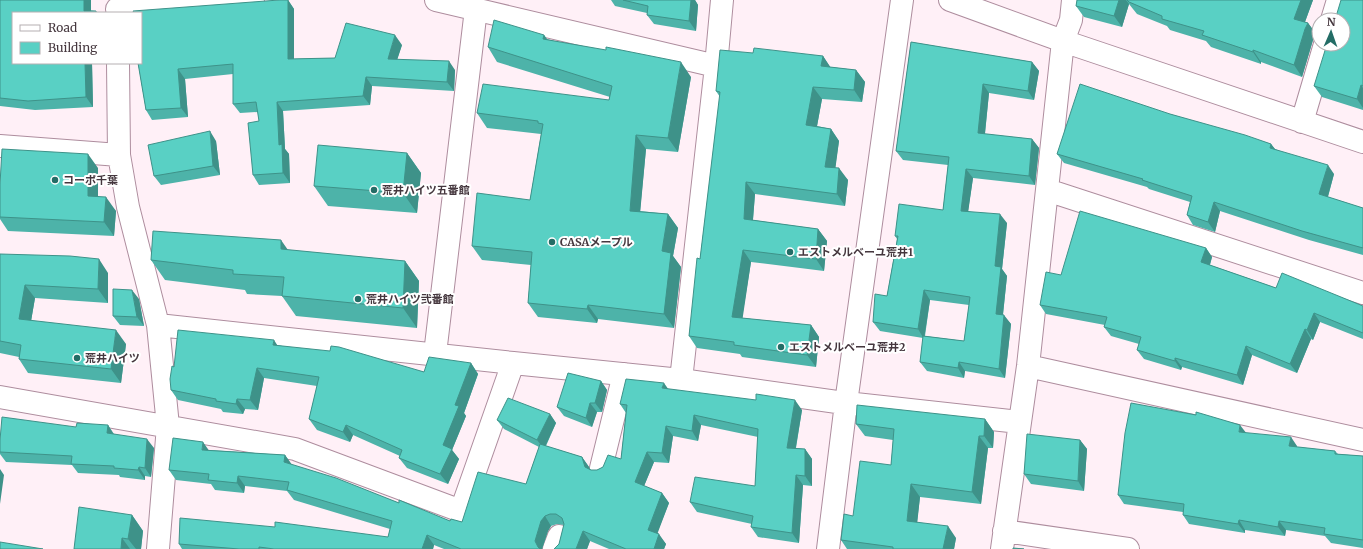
<svg xmlns="http://www.w3.org/2000/svg" width="1363" height="549" viewBox="0 0 1363 549" font-family="Merriweather,'Noto Sans JP',serif">
	<style>
		.lines { fill: none; stroke-linecap: round; stroke-linejoin: round }
		.minor-casing { stroke: #ae8d9e; stroke-width: 24 }
		.minor { stroke: #fff; stroke-width: 22 }
		.wall { fill: #4db3a9; fill-rule: evenodd }
		.shaded-wall { fill: #3e9289 }
		.building { fill: #59d0c4; stroke: #3e9289 }
		.poi-dot { fill: #236d66; stroke: #fff; stroke-width: 1.5 }
		.labels { text-anchor: middle; dominant-baseline: central; stroke-width: 4; stroke-linejoin: round; paint-order: stroke }
		.poi-label { font-size: 11px; font-weight: bold; fill: #45373e; stroke: #fff; text-anchor: start }
	</style>
	<rect width="100%" height="100%" fill="#fff0f7"/>
	<g class="lines">
		<defs>
			<path id="minor" d="M436,0L716,66
				M950,0L1063,41L1363,142
				M117,9L253,0
				M1332,20L1338,0
				M118,63L119,155L128,207L158,325L168,426L158,549
				M1302,122L1325,44
				M0,146L119,155
				M1047,190L1363,293
				M158,325L513,363L681,380L837,402L1019,422
				M435,354L476,9
				M1028,366L1363,440
				M681,380L716,66L722,0
				M0,397L295,449L461,511L513,363
				M601,468L624,374
				M1004,531L1128,549
				M554,549L559,536
				M828,549L846,403L902,0
				M1002,549L1028,366L1063,41L1071,20L1073,0"/>
		</defs>
		<use href="#minor" class="minor-casing"/>
		<use href="#minor" class="minor"/>
	</g>
	<path class="wall" d="M0,0L96,11L97,13H13V63H92L93,107L35,110L0,106Z
		M279,0H288L294,9V59L335,58L402,45L397,60L455,70L454,91L372,86L370,105L283,111L285,149L289,154L290,183L259,185L253,175L259,121L258,112L240,113L233,104V74L185,79L188,117L152,120L146,110L138,63Z
		M611,0H695L698,5L696,31L654,24L647,15V13L615,6Z
		M1077,0H1313L1305,22L1308,23L1317,35L1313,40L1302,77L1261,62V64L1211,47L1206,41L1170,30L1167,26L1137,14L1129,4L1122,27L1084,17L1076,6Z
		M1363,0V110L1322,97L1314,86L1343,44Z
		M544,35L547,39L691,77L678,152L646,149L640,211L668,214L678,228L673,256L681,267L674,328L598,319L597,323L538,317L528,303L531,265L482,260L472,246L530,200L541,134L487,128L477,113L609,100L610,97L497,62L488,47Z
		M911,42L1032,62L1039,71L1034,100L989,93L985,134L1032,139L1039,148L1035,185L973,178L968,211L1007,223L1002,269L1007,276L1003,315L1011,324L1005,378L965,371L964,378L927,371L920,362L923,338L880,331L873,322L887,296L897,239L895,236L943,210L948,165L903,160L896,151ZM930,300L969,305L964,341L925,336Z
		M753,53L823,56L830,67L856,70L865,82L862,102L822,99L817,126L831,129L839,141L835,168L848,180L845,206L755,194L753,220L818,229L827,241L824,271L751,262L742,318L811,325L819,337L816,367L742,357L740,354L697,348L689,336L700,259L720,97L716,91Z
		M1170,114L1271,144L1275,149L1334,174L1328,197L1363,208V255L1309,240L1220,211L1215,232L1193,225L1187,215L1190,202L1149,189L1147,187L1064,163L1057,154Z
		M216,141L220,175L161,185L154,176Z
		M407,153L421,173L417,213L328,206L314,186Z
		M98,168V196L116,211L114,236L8,231L0,219V184Z
		M1206,248L1212,257L1210,265L1276,288L1363,306V339L1320,322L1313,340L1311,339L1297,373L1252,355L1243,385L1182,367L1181,370L1144,359L1137,350L1139,344L1111,336L1104,327L1105,325L1046,314L1040,305L1061,275Z
		M288,250L405,261L419,281L417,328L296,316L282,296L247,294L245,290L165,280L151,260Z
		M0,254L108,273V303L35,298L31,321L126,344L121,383L28,373L19,359V357L0,353Z
		M139,299L144,326L120,325L113,316Z
		M277,345L424,372L471,363L478,374L464,413L466,416L452,450L459,459L448,484L407,468L399,458L400,456L353,435L350,442L317,430L309,419L317,386L264,378L258,410L245,409L243,414L223,412L221,409L178,400L171,390L174,367Z
		M601,381L607,390L602,412H597L592,427L564,416L557,407Z
		M668,389L802,410L796,448L805,449L812,459V486L803,485L799,543L758,537L751,527L752,524L697,512L690,502L755,486L758,437L701,425L698,441L673,436L669,463L654,462L644,486L662,493L669,503L657,533L666,544L664,549H609L590,541L587,549H554L559,544L564,525L557,524L551,526L548,531L542,549H444L434,545L433,549H182L179,544L388,537L390,529L294,500L287,491L245,486L244,493L215,490L211,484L176,480L169,470L209,450L285,455L292,465L450,521L462,522L526,484L539,447L504,429L497,420L550,414L556,423L546,446L582,457L589,467L590,469L591,470H597L621,459L626,413L620,404Z
		M985,419L994,432L993,448H988L981,504L920,497L917,522L956,538L954,549H847L841,540L853,516L891,465L893,440L865,436L856,424Z
		M108,425L114,434L154,448L151,477L145,476V480L120,477L119,475L78,473L72,465L6,462L0,454V440L76,427Z
		M1246,433L1297,446V447L1335,451L1338,454L1363,456V548L1331,543L1325,536L1286,530L1285,536L1245,530V533L1189,524L1183,515V512L1124,504L1118,495Z
		M1080,440L1087,449L1084,491L1031,484L1024,474Z
		M132,515L143,531L141,549H74Z"/>
	<path class="shaded-wall" d="M84,0H91V13L84,11Z
		M288,0L294,9V68L288,59Z
		M691,0H695L698,5L696,31L689,21Z
		M1119,0H1126L1129,4L1122,27L1114,16Z
		M1301,0H1313L1302,30L1294,19Z
		M1308,23L1317,35L1313,40L1302,77L1294,65L1305,29Z
		M395,35L402,45L394,69L388,59Z
		M544,35L554,49L543,39Z
		M1253,50L1261,62V64L1253,52Z
		M823,56L831,68L821,66Z
		M449,61L455,70L454,91L447,82Z
		M681,62L691,77L678,152L668,138Z
		M1032,62L1039,71L1034,100L1028,91Z
		M85,63H92L93,107L86,97Z
		M178,69L185,79L188,117L181,108Z
		M856,70L865,82L862,102L854,90Z
		M366,77L372,86L370,105L363,96Z
		M983,84L989,93L984,142L978,133Z
		M1361,85L1363,88V108L1357,99Z
		M813,87L822,99L815,137L806,125Z
		M277,102L283,111L285,149L289,154L290,183L283,173L279,145Z
		M831,129L839,141L834,179L825,167Z
		M210,131L216,141L220,175L213,166Z
		M636,135L646,149L639,225L630,211Z
		M1032,139L1039,148L1035,185L1029,176Z
		M1271,144L1278,153L1270,148Z
		M407,153L421,173L417,213L403,193Z
		M88,154L98,168V210L88,196Z
		M1328,165L1334,174L1326,203L1319,194Z
		M839,168L848,180L845,206L837,194Z
		M966,169L973,178L967,220L961,211Z
		M746,182L755,194L752,231L744,219Z
		M106,197L116,211L114,236L104,222Z
		M1214,202L1220,211L1215,232L1208,222Z
		M668,214L678,228L673,256L681,267L674,328L664,314L662,251Z
		M1000,214L1007,223L1002,269L1007,276L1002,323L996,314L995,266Z
		M818,229L827,241L824,271L816,259Z
		M281,240L295,260L281,249Z
		M1206,248L1212,257L1208,271L1201,262Z
		M743,250L751,262L741,329L732,317Z
		M99,259L108,273V303L98,289Z
		M405,261L419,281L417,328L403,308Z
		M25,285L35,298L29,333L19,319Z
		M132,290L139,299L144,326L137,317Z
		M924,290L930,300L924,339L918,329Z
		M588,305L598,319L597,323L587,309Z
		M1314,313L1320,322L1313,340L1307,330Z
		M1004,315L1011,324L1005,378L999,369Z
		M811,325L819,337L816,367L807,355Z
		M1305,329L1311,339L1297,373L1290,364Z
		M116,330L126,344L121,383L111,369Z
		M274,340L281,351L273,345Z
		M1246,346L1252,355L1243,385L1237,375Z
		M1175,358L1182,367L1181,370L1175,361Z
		M959,362L965,371L964,378L958,368Z
		M471,363L478,374L464,413L466,416L452,450L459,459L448,484L440,474L443,445L455,405Z
		M257,368L264,378L258,410L250,400Z
		M601,381L607,390L602,412L595,403Z
		M664,383L671,393L662,388Z
		M237,399L245,409L243,414L236,404Z
		M795,400L802,410L794,458L787,448Z
		M590,403L597,412L592,427L586,418Z
		M550,414L556,423L544,449L537,440Z
		M694,415L701,425L698,441L692,431Z
		M985,419L994,432L993,448L984,436Z
		M108,425L114,435L107,433Z
		M346,425L353,435L350,442L343,432Z
		M1240,425L1247,434L1239,432Z
		M666,426L673,436L669,463L662,453Z
		M979,436L988,448L981,504L972,492Z
		M1291,437L1297,446L1295,455L1289,446Z
		M147,439L154,448L151,477L145,468Z
		M1080,440L1087,449L1084,491L1078,481Z
		M203,442L210,452L202,450Z
		M805,449L812,459V486L805,476Z
		M647,452L654,462L642,491L635,482Z
		M285,455L292,465L284,462Z
		M582,457L589,467L592,477L585,467Z
		M139,467L145,476V480L138,470Z
		M0,469L4,475L0,504Z
		M796,475L803,485L799,543L792,533Z
		M238,476L245,486L244,493L237,483Z
		M911,484L920,497L916,534L907,521Z
		M662,493L669,503L655,540L648,530Z
		M132,515L143,531L141,549H136L128,539Z
		M545,516L551,526L548,531L542,549H539L535,541L541,521Z
		M1239,520L1245,530V533L1238,524Z
		M1279,521L1286,530L1285,536L1278,527Z
		M948,526L956,538L954,549H943Z
		M583,531L590,541L587,549H576Z
		M659,534L666,544L664,549H654Z
		M427,535L434,545L433,549H422Z
		M122,538L130,549H121Z"/>
	<path class="building" d="M0,0H84V11H96V13H13V63H85L86,97L28,101L0,98Z
		M279,0H288V59L335,58L346,23L395,35L388,59L449,61L447,82L366,77L363,96L277,102L279,145L282,144L283,173L253,175L248,123L259,121L256,102L233,104V64L178,69L181,108L146,110L138,63H141V13H134L133,11Z
		M623,0H691L689,21L647,15L648,6Z
		M1077,0H1119L1114,16L1076,6Z
		M1127,0H1301L1294,19L1308,23L1305,29L1294,65L1253,50V52L1202,35L1204,31L1162,19V16L1129,2Z
		M1341,0H1363V86L1361,85L1357,99L1314,86L1327,44H1343V20H1335Z
		M494,20L544,35L543,39L606,50V47L681,62L668,138L636,135L630,211L668,214L662,251L671,253L664,314L588,305L587,309L528,303L532,252L472,246L477,193L530,200L543,124L538,123V121L477,113L483,84L609,100L612,86L488,47Z
		M911,42L1032,62L1028,91L983,84L978,133L1032,139L1029,176L966,169L961,211L1000,214L995,266L1001,267L996,314L1004,315L999,369L959,362L958,368L920,362L923,336L964,341L970,297L924,290L918,329L873,322L875,294L887,296L898,236H895L899,204L943,210L949,157L896,151Z
		M754,48L823,56L821,66L856,70L854,90L813,87L806,125L831,129L825,167L839,168L837,194L746,182L744,219L818,229L816,259L743,250L732,317L811,325L807,355L734,345V342L689,336L697,258L700,259L720,92L716,91L720,50L753,53Z
		M1080,84L1170,114L1245,135L1271,144L1270,148L1328,165L1319,194L1363,208V248L1302,231L1214,202L1208,222L1187,215L1192,196L1142,180L1143,179L1057,154Z
		M210,131L213,166L154,176L148,145Z
		M318,145L407,153L403,193L314,186Z
		M2,149L88,154V196L106,197L104,222L0,217V184Z
		M1080,211L1206,248L1201,262L1276,288L1282,273L1363,306V333L1314,313L1307,330L1305,329L1290,364L1246,346L1237,375L1175,358V361L1137,350L1141,337L1104,327L1107,317L1040,305L1046,272L1061,275Z
		M153,231L281,240V249L405,261L403,308L282,296L284,277L233,274V270L151,260Z
		M0,254L70,256L99,259L98,289L25,285L19,319L116,330L111,369L19,359L21,345L0,341Z
		M113,289L132,290L137,317L113,316Z
		M178,330L274,340L273,345L330,351L331,346L339,347L424,372L429,357L471,363L455,405L459,406L443,445L452,449L440,474L399,458L402,450L346,425L343,432L309,419L319,377L257,368L250,400L237,399L236,404L216,401V399L171,390L170,379L172,366L174,367Z
		M568,373L601,381L595,403H590L586,418L557,407Z
		M626,379L664,383L662,388L756,400V394L795,400L787,448L805,449V476L796,475L792,533L751,527L753,516L690,502L695,477L755,486L758,429L694,415L692,431L666,426L662,453L647,452L635,482L662,493L648,530L659,534L654,549H626L583,531L576,549H554L559,544L564,524L562,518L556,514H550L545,516L541,521L535,541L538,547L540,549H461L427,535L422,549H274L259,547V549H239L179,544L180,518L275,527V522L388,537L392,521L287,490L289,482L238,476L237,483L208,480L209,474L169,470L173,438L203,442L202,450L285,455L284,462L336,478L399,503V500L450,521L451,519L462,522L478,472L526,484L540,444L582,457L585,467L591,470H597L603,467L608,455L621,459L627,405L620,404Z
		M508,398L550,414L537,440L497,420Z
		M1131,403L1196,415V412L1240,425L1239,432L1291,437L1289,446L1335,451V454L1363,456V540L1324,534L1325,528L1279,521L1278,527L1239,520L1238,524L1183,515L1184,504L1118,495L1125,433Z
		M857,405L985,419L984,436H979L972,492L911,484L907,521L948,526L943,549H893V547L841,540L844,514L853,516L860,461L891,465L894,429L856,424Z
		M2,417L76,427L77,423L108,425L107,433L147,439L145,468L139,467L138,470L114,468V466L71,464L72,456L0,452V440Z
		M1027,434L1080,440L1078,481L1024,474Z
		M79,507L132,515L128,539L122,538L121,549H74Z
		M0,542L43,549H0Z
		M1013,548L1024,549H1013Z"/>
	<g class="poi-dot">
		<circle cx="55" cy="180" r="4"/>
		<circle cx="374" cy="190" r="4"/>
		<circle cx="552" cy="242" r="4"/>
		<circle cx="790" cy="252" r="4"/>
		<circle cx="358" cy="299" r="4"/>
		<circle cx="781" cy="347" r="4"/>
		<circle cx="77" cy="358" r="4"/>
	</g>
	<g class="labels">
		<g class="poi-label">
			<text x="63" y="180">コーポ千葉</text>
			<text x="382" y="190">荒井ハイツ五番館</text>
			<text x="560" y="242">CASAメープル</text>
			<text x="798" y="252">エストメルベーユ荒井1</text>
			<text x="366" y="299">荒井ハイツ弐番館</text>
			<text x="789" y="347">エストメルベーユ荒井2</text>
			<text x="85" y="358">荒井ハイツ</text>
		</g>
	</g>
	<rect x="12" y="12" width="130" height="52" fill="#ffffff" stroke="#b5afb2"/>
	<rect x="20" y="25" width="20" height="6" fill="#ffffff" stroke="#b5afb2"/>
	<text x="48" y="32" font-size="12" fill="#45373e">Road</text>
	<rect x="20" y="42" width="20" height="12" fill="#59d0c4" stroke="#b5afb2"/>
	<text x="48" y="52" font-size="12" fill="#45373e">Building</text>
	<g transform="translate(1331 32) rotate(2)"><circle r="19" fill="#ffffff" stroke="#b5afb2"/>
	<path d="M0-3L7 15L0 10L-7 15Z" fill="#236d66"/>
	<text y="-6" font-size="11" font-weight="bold" text-anchor="middle" fill="#45373e">N</text>
	</g>
</svg>
